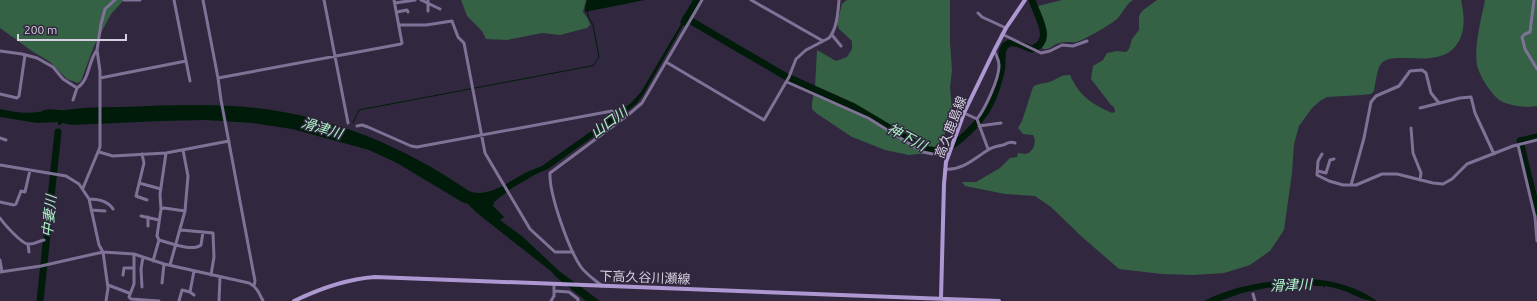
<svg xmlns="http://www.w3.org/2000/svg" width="1537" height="301" viewBox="0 0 1537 301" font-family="Ubuntu,'Noto Sans JP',sans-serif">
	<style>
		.forest { fill: #356145 }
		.water { fill: #001b09 }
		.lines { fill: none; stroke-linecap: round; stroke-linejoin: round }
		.stream { stroke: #001b09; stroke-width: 1 }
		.river { stroke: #001b09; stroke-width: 7 }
		.minor { stroke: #7f7296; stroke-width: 3 }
		.secondary { stroke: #ae98d2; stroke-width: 4 }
		.labels { text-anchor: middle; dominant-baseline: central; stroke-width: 3; stroke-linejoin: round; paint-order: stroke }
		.street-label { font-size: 13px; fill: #d6d1e0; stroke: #31283f }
		.water-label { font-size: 14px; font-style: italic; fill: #acf4c5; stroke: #31283f }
	</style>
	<rect width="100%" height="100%" fill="#31283f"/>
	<path class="forest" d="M0,0H124L111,14L94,46L81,81L78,83L67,79L50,62L32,51L0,28Z
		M461,0H586L583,12L588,19L590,25L587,28L560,35L542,33L507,40L486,39L482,31L467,16Z
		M847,0H950V42L952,70L950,88L952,108L950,122L942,140L928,153L909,155L885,150L852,137L816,113L812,109V103L815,87L817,50L836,61L847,57L852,49V41L839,29L837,24L842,4Z
		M1062,0H1133C1125,5 1123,13 1117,19C1110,25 1084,40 1076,42C1071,43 1065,41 1060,43C1053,44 1051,50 1043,49L1042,47C1053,31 1040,20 1038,6Z
		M1157,0H1461C1465,17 1466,36 1453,49C1433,68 1392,50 1381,64C1377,69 1375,85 1374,91L1371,94L1362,95L1327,97L1320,101L1312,108L1299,126L1294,144L1292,173L1284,230L1270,251L1250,265L1224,273L1193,275L1162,274L1119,269L1081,236L1051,207L1035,196L1005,194L965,186L962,182H976L1000,168L1010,158L1017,157L1018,153C1021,153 1023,154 1025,154C1034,153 1037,141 1033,135L1023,134L1018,128L1022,121L1033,87C1038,83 1043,84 1049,82C1056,80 1061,74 1070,75C1080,97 1091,103 1112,113L1115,112L1114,107L1111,105L1091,79L1093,66L1103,60L1107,53L1117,51L1126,52L1129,49L1132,39L1139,30V16L1142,11Z
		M1485,0H1537V106C1527,108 1510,106 1501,101C1491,95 1479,75 1477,65C1474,44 1481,21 1485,0Z"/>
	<path class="water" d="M587,0H645L585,12V7Z
		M684,19L686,20L643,95L637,103L622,116L548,169L536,174L512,188L494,202L493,206L504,217L500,220L523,237L559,271L600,301H586L556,277L552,272L477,213L468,204L462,202L397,163L369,150L292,129L252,123L206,120L161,121L72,125L62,123L61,125H58V122L37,123L0,117V109C13,112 26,114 39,112C41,112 43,110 45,110C51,108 59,111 66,110C85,107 106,107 126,107C162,105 197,104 232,106C320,111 397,142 469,191C488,199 511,180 527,172C532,170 537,168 542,166L631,103L641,92Z
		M1309,279C1334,280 1357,287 1377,301C1364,301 1359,297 1347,292C1340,289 1332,287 1325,286L1324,288L1323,286H1295L1266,288L1242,293L1220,301H1204C1237,284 1273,280 1309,279Z"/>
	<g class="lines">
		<path class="stream" d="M353,123L359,110L591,66L594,65L599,57L593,25L589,18L587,11"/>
		<path class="river" d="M686,18L785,76L854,107L925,149C931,150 938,152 943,150C958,145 982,120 989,106C995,96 998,83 1001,72C1004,63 999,51 1006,45C1014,39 1023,47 1032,49C1055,41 1037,16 1032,0
			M684,22L697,0
			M1537,137L1520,141L1537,211
			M40,301L58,132"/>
		<path class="minor" d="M124,0H140
			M174,0L190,81
			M203,0L218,78L221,100L255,281L254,286
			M324,0L348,123
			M421,0L440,9
			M428,0V11
			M751,0L823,41
			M1534,0L1530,32L1525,34L1522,37L1525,49L1537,69
			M395,3L415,0
			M397,12L407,10L408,12
			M978,13L982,17L1006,28
			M399,25H426L452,21L458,37L464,43L485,153L530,229L555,252H573
			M1002,34L1041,53L1050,51L1062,45L1073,46L1087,41
			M832,35L841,46
			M0,51L22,54L37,58L53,67L63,79L77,88C90,80 88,61 97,50
			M666,62L764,120L789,77L796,59L806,50L829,38C837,29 838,12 839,0
			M100,78L186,61
			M218,78L401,44L402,43L394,0
			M787,82L868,118L923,152L933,154L948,155
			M0,94L17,98L19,96L25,55
			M73,100L77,88
			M1420,108L1460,98L1471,97L1475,113L1494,154
			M964,113L977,119L988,149
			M977,119C985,109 999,79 999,66C999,60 997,56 994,51
			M357,126L362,125L368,127L411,146L417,147L612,111L620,121
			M979,126L1001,123
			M1411,128L1413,153L1421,173L1420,180
			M0,138L6,140
			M1518,145L1535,217L1537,241
			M99,152L113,156L166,153L229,141
			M142,154L144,163L136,196L147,200
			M1322,154L1318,161L1317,175L1329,181L1343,185H1356L1382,174H1397L1433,183L1443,184L1452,179L1467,164L1513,146L1537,140
			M0,165L66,176L79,184L89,199L99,245L103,252L134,254L164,264L249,283C257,287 259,293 263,301
			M945,169C962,171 975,158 988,150C992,147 998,146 1003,145C1008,143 1010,141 1015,143
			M1318,171L1326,173L1330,160L1334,159
			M139,183L161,189
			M1351,185L1364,138L1371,102L1376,96L1399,86L1410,71L1422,70L1426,73L1431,93L1439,103
			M83,188L100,147V71L97,50L101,24L105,9L115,0
			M89,199C99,199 108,201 113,209
			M0,202L14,205L16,204L21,191L25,192L30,170
			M161,209L164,208L185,211
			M91,210L105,211
			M141,216L159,220
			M148,217V226
			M0,218C4,224 22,244 28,244C34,245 38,241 44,240
			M181,230L213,233L214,257L211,275
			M159,240C170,243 192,252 201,245L203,232
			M28,244L29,252
			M134,254V284L129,297L131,299L159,301
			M0,260L2,272
			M153,261L159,240L157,236L161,209L160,194L166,153
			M170,265L185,211L188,176L183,150
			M0,272L41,266L103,252L108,288L106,301
			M123,275L124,268H133
			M162,283L164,264
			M108,285L129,293
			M602,286C595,280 586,274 581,267C569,250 549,194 550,173L628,115L642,103L702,0
			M142,287L141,269L143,257
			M555,291L569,292L578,299V301
			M190,292L194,271
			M1253,294L1255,301
			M179,301L182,290L190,292L194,295
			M219,301L220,277
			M551,301L554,296V284"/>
		<path class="secondary" d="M941,298L944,184L946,162L950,151L964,113L994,51L1006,28L1025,0
			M294,301C321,288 346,279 375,277L999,301"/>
	</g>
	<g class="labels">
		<g class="street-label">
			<text transform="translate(950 127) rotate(-69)">高久鹿島線</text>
			<text transform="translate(645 277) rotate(2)">下高久谷川瀬線</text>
		</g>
		<g class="water-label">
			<text transform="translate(609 122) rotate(-36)">山口川</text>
			<text transform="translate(322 128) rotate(17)">滑津川</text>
			<text transform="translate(907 137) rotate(28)">神下川</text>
			<text transform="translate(49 216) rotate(-84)">中妻川</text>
			<text transform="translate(1291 285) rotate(-3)">滑津川</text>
		</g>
	</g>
	<path d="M18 34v6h108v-6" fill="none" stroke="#d6d1e0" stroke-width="2"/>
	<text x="24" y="34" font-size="12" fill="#d6d1e0" stroke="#31283f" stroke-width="3" paint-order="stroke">200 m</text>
</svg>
